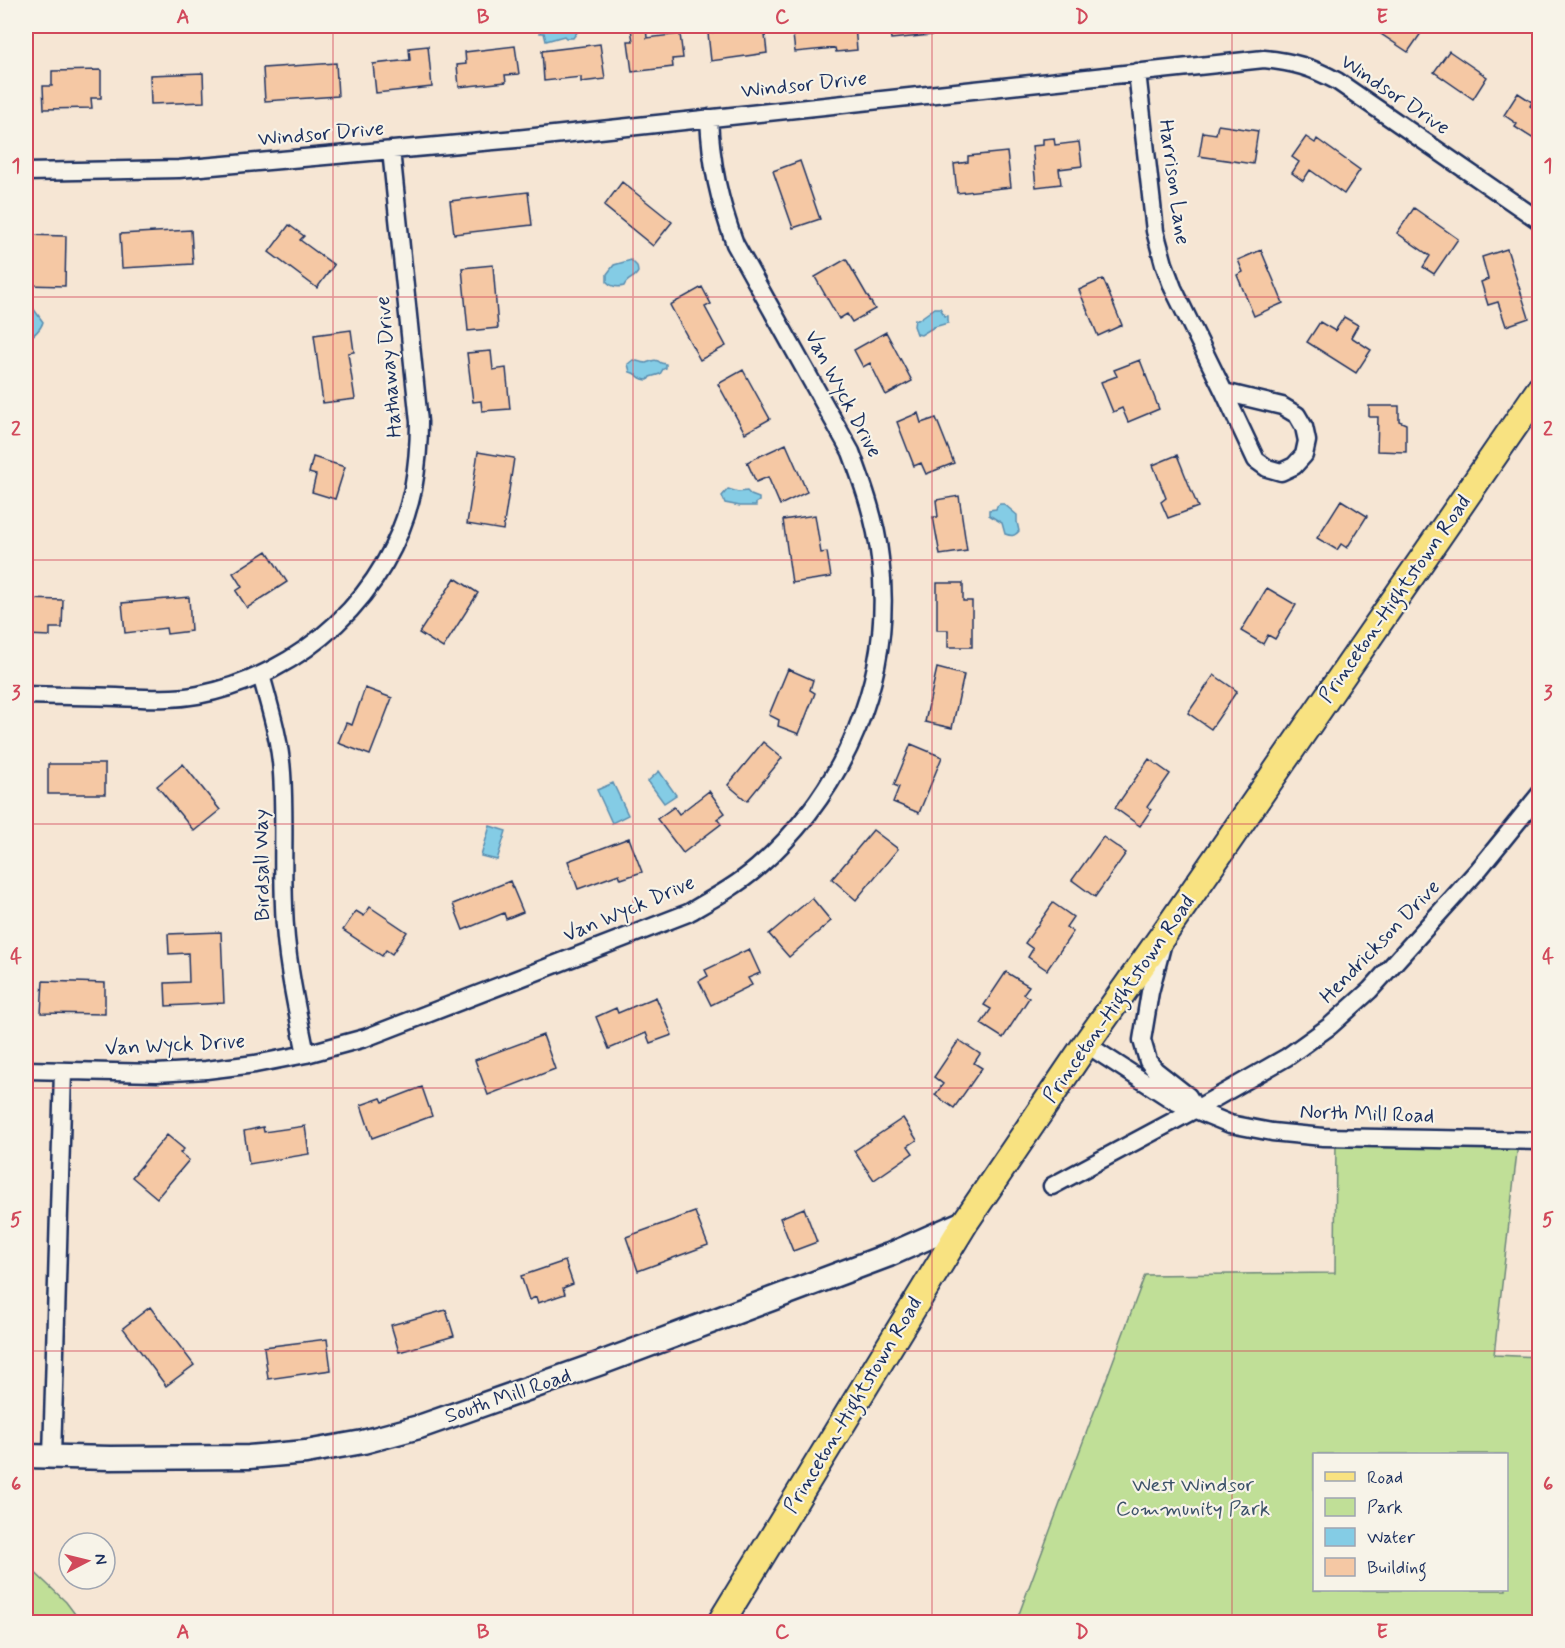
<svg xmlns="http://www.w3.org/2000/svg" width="1565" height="1648" viewBox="0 0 1565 1648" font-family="Mynerve,sans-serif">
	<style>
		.green { fill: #c0df97; stroke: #6e877a; stroke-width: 1.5; fill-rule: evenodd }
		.water { fill: #84cce5; stroke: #5a8daf; stroke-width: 1.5 }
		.building { fill: #f5c8a4; stroke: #1b2f5e; stroke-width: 1.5 }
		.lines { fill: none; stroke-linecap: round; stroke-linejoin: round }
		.minor-casing { stroke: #1b2f5e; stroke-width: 21 }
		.secondary-casing { stroke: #1b2f5e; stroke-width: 27 }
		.primary-casing { stroke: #1b2f5e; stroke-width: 30 }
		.minor { stroke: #f7f3e8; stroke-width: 16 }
		.secondary { stroke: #f7f3e8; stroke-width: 22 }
		.primary { stroke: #f8e281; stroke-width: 26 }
		.grid { fill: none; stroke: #d1495b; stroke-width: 1.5; stroke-opacity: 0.55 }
		.labels { text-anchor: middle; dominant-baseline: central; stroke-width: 4.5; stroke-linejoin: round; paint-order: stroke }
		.street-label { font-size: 21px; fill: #1b2f5e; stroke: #f7f3e8 }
		.park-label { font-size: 21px; fill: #3c5269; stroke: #f7f3e8 }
		.neatline { fill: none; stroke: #d1495b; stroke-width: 2 }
		.grid-label { font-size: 20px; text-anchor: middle; font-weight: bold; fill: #d1495b }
	</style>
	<rect width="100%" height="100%" fill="#f6e6d4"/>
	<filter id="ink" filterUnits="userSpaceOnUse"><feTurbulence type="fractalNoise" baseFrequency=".0167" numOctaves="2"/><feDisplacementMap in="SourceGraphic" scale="12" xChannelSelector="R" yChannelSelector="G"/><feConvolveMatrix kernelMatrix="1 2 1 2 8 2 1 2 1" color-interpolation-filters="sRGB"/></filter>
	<g filter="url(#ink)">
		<path class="green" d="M1336,1136L1518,1143L1494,1355L1539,1357V1622H1016L1145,1275L1335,1273ZM1314,1454H1506V1590H1314Z
			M26,1564L66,1602L81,1622H26Z"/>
		<path class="water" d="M546,26H577L578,31L573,38H566L564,36L546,41L544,33H540V30Z
			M631,260L637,266L638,272C635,279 627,278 624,286C617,288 612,287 607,282V274L614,265Z
			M26,308H33L43,322C41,329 33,337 26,339Z
			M935,308H940L945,316H948V323L934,327L921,335L917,334L914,326L915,319L918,320Z
			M633,360C637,361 642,363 646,363C653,361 655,358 661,363L666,364V368L663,369L660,374L650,377L648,380C638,380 638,373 630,372L628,364Z
			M728,489L738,492L747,491L751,495L759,498V501L756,503V506H740L725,503L722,496Z
			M1000,504H1004L1017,515V522L1019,531C1014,537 1011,536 1005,534L1002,523L989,515V510L996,509L997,506Z
			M659,771L676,795L664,803L648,781Z
			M613,783L628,815L612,823L597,790Z
			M490,826L506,831L497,860L481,856Z"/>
		<path class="building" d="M764,26L767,53L711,61L708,33Z
			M792,26H855L857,50L836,52L835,48L795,52Z
			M889,26H951L952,33L891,39Z
			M1377,26H1426L1408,52L1381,34L1384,30Z
			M646,27L647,38L680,34L683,58L672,59L673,67L632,72L628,41H633L631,29Z
			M600,44L605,79L581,82V77L544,81L542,51Z
			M428,46L432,87L376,93L373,64L410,60L409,48Z
			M515,46L519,74L505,75L506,82L459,87L457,65L466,64L465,52Z
			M1449,51L1487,77L1473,99L1434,72Z
			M336,63L338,96L265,101L263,68Z
			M101,70V98H91L92,108L44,109L43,86H52V71Z
			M203,73L204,102L151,104L150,75Z
			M1518,93L1532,102L1530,106L1540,112V143L1515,127L1517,124L1504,115Z
			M1218,125L1258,131L1253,164L1199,156L1203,132L1216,134Z
			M1306,137L1315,143L1317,139L1360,170L1344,194L1310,170L1303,181L1292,173L1299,162L1292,157Z
			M1054,138L1055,145L1079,142L1082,166L1059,169L1061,184L1036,187L1032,146L1043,145V139Z
			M1007,152L1011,187L957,193L954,164L968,162V156Z
			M800,161L820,219L793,228L773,171Z
			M622,182L672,222L653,246L604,206Z
			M528,192L532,225L454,234L450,201Z
			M1414,208L1458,239L1434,274L1423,267L1430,256L1397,233Z
			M289,225L304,236L300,240L334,265L317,288L269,252Z
			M191,230L193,264L122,268L120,234Z
			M26,235L66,236L65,286L26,285Z
			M1507,249L1529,318L1506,326L1498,302L1488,305L1481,282L1488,279L1482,257Z
			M1261,250L1283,303L1254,316L1237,275L1243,272L1238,260Z
			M846,259L875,309L852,322L847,314L839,319L815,277Z
			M493,265L498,328L468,331L462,268Z
			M1103,279L1122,325L1098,336L1079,290Z
			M702,287L711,304L705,307L726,346L700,360L670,305Z
			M1344,317L1358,325L1351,337L1371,350L1356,373L1307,342L1320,322L1335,331Z
			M351,330L354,352L348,353L355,399L323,403L314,335Z
			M886,332L912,381L886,395L870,363L863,367L854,350Z
			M491,351L493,370L506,368L510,409L482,411L481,401L473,402L467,353Z
			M1140,360L1159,409L1128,422L1122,408L1113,412L1101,382L1117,376L1114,370Z
			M743,370L770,419L745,433L718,384Z
			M1369,406H1399V421L1406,424V452L1377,451L1378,417H1369Z
			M918,413L921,423L936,418L954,463L926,474L921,463L914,466L897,422Z
			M786,444L807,492L780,505L768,477L756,482L747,462Z
			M478,452L514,458L503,530L467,524Z
			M1177,455L1198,507L1168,518L1161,502L1166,498L1153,465Z
			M313,457L345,467L335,499L312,492L316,475L309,473Z
			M959,496L967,551L940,555L933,517H938L936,500Z
			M1341,500L1367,516L1347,548L1341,544L1337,550L1317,538Z
			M815,515L821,553L827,552L831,577L792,583L783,520Z
			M267,551L287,582L247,608L236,591L242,587L233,573Z
			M455,578L478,593L443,648L419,633Z
			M937,583H963V601H972V647H948V630H937Z
			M1267,588L1296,605L1275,639L1268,635L1263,644L1241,631Z
			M189,597L191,631L167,634L166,628L125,633L122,603Z
			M26,599L63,600L62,628H50V636L26,635Z
			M937,668L964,675L952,728L925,722Z
			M788,669L813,680L810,690L815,693L799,734L778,726L779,720L769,715Z
			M1214,675L1237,691L1211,729L1188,713Z
			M365,688L392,698L370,755L338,743L346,723L352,725Z
			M763,742L782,758L747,801L728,785Z
			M911,744L942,757L919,813L893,802L899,787L894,785Z
			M1149,759L1170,774L1147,807L1151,810L1140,826L1115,808Z
			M48,764H105V794H48Z
			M183,764L220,810L194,831L157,786Z
			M709,791L725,813L717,819L721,824L683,853L657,819L674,807L679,814Z
			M873,830L898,849L856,900L832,879Z
			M1103,837L1126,853L1095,897L1072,880Z
			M629,838L642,872L621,879L619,874L578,889L568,861Z
			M510,881L523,912L506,919L504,913L463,930L453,904Z
			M812,898L831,921L789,957L769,934Z
			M1053,903L1073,917L1066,927L1073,932L1047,970L1028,957L1033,949L1025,943Z
			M370,907L407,932L392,954L386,950L382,956L343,930L356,911L364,916Z
			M221,932L224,1003L166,1006L165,983L189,982L188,953L169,954L168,934Z
			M749,949L760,973L748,978L752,985L711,1005L699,981L708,976L705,970Z
			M1006,972L1029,986L1023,994L1029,998L1003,1038L981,1024L991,1009L984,1005Z
			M43,981L105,983V1014L41,1013Z
			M656,997L672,1035L650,1043L646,1033L609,1049L596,1017L616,1008L618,1013Z
			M543,1035L555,1069L488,1095L475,1060Z
			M959,1040L980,1054L974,1063L982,1068L954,1108L935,1095L943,1084L934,1077Z
			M422,1087L432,1116L372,1138L361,1105L381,1098L383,1102Z
			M903,1118L917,1140L908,1146L913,1153L874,1180L854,1151Z
			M305,1126L309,1154L249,1164L244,1131L263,1127L264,1132Z
			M167,1135L184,1149L180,1153L189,1160L157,1198L132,1177Z
			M804,1208L817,1242L793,1251L780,1218Z
			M695,1212L708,1245L638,1271L626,1237Z
			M565,1261L573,1284L563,1288L565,1294L538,1303L536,1297L529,1300L521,1276Z
			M150,1307L194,1365L166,1386L123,1328Z
			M446,1310L454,1336L399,1352L391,1325Z
			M327,1339L331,1370L268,1379L264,1347Z"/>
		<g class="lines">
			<defs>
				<path id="minor" d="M1137,72L1155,231L1164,264L1173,288L1224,392L1256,460L1267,468L1281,472L1294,466L1304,455L1307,441L1304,427L1297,415L1282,406L1224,392
					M26,172L179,169L516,139L1264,59C1294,62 1311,67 1337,81L1540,221
					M261,675C270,708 280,740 282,773C285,817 282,861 284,906C285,956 296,1005 306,1054
					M26,695C56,696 86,696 117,697C144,698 171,700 198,695C302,675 391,594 413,489C417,467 419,444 419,422L391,150
					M1162,946L1150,992L1142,1040L1148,1061L1155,1070L1188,1096L1196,1109
					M1086,1044L1174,1101L1230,1124L1272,1132L1323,1137L1540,1141
					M26,1070L157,1073L206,1070L255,1064L306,1054L365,1038L688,913C712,899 736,886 757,868C845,791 895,676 880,558C876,521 864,487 851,452L735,244C719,200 711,165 709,118
					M1052,1186L1196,1109L1287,1057L1330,1026L1370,990L1479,869L1540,794
					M52,1457L63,1071"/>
				<path id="secondary" d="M26,1456L110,1458L249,1457L306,1452L363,1442L419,1427L601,1363L889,1255L966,1221"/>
				<path id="primary" d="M721,1622L966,1221L1086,1044L1166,931L1540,389"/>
			</defs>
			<use href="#minor" class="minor-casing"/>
			<use href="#secondary" class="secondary-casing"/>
			<use href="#primary" class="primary-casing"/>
			<use href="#minor" class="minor"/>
			<use href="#secondary" class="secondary"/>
			<use href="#primary" class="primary"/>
		</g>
	</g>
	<path class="grid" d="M333,26V1622M633,26V1622M932,26V1622M1232,26V1622M26,297H1540M26,560H1540M26,824H1540M26,1088H1540M26,1351H1540"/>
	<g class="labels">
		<g class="street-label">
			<text transform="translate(804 85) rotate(-6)">Windsor Drive</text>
			<text transform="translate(1395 95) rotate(34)">Windsor Drive</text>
			<text transform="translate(321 134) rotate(-5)">Windsor Drive</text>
			<text transform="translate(1174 182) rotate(82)">Harrison Lane</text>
			<text transform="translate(389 367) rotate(-95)">Hathaway Drive</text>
			<text transform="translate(843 394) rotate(62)">Van Wyck Drive</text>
			<text transform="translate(1395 599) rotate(-55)">Princeton-Hightstown Road</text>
			<text transform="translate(262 865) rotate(-91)">Birdsall Way</text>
			<text transform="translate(629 909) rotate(-23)">Van Wyck Drive</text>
			<text transform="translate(1380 942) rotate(-46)">Hendrickson Drive</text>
			<text transform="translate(1119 999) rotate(-55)">Princeton-Hightstown Road</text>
			<text transform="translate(175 1045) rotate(-3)">Van Wyck Drive</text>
			<text transform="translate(1367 1114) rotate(2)">North Mill Road</text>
			<text transform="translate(508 1396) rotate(-19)">South Mill Road</text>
			<text transform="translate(853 1405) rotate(-59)">Princeton-Hightstown Road</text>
		</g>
		<g class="park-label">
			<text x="1193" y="1485">West Windsor<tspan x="1193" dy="24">Community Park</tspan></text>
		</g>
	</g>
	<rect width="1565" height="1648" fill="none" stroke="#f7f3e8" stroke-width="66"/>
	<rect x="1313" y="1453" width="195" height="138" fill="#f7f3e8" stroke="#9fa5b1" stroke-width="1.5"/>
	<rect x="1325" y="1472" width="30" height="9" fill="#f8e281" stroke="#9fa5b1" stroke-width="1.5"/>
	<text x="1367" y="1483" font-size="18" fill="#1b2f5e">Road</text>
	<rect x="1325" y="1498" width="30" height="18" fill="#c0df97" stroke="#9fa5b1" stroke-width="1.5"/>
	<text x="1367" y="1513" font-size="18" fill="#1b2f5e">Park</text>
	<rect x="1325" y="1528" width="30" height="18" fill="#84cce5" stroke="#9fa5b1" stroke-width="1.5"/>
	<text x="1367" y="1543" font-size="18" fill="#1b2f5e">Water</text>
	<rect x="1325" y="1558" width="30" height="18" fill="#f5c8a4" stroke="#9fa5b1" stroke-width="1.5"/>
	<text x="1367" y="1573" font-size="18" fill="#1b2f5e">Building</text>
	<g transform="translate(87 1561) rotate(83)"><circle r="28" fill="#f7f3e8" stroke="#9fa5b1" stroke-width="1.5"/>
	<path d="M0-4.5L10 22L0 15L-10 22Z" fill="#d1495b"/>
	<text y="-9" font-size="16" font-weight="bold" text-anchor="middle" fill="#1b2f5e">N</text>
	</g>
	<rect x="33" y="33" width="1499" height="1582" class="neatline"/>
	<g class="grid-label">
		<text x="183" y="23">A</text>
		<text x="483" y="23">B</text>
		<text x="782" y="23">C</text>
		<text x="1082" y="23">D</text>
		<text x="1382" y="23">E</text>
		<text x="16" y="172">1</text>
		<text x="1548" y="172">1</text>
		<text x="16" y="435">2</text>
		<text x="1548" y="435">2</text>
		<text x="16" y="699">3</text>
		<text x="1548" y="699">3</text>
		<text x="16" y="963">4</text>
		<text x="1548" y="963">4</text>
		<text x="16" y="1226">5</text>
		<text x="1548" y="1226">5</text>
		<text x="16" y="1490">6</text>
		<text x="1548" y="1490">6</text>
		<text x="183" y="1638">A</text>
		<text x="483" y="1638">B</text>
		<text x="782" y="1638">C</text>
		<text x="1082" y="1638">D</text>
		<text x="1382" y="1638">E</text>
	</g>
</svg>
